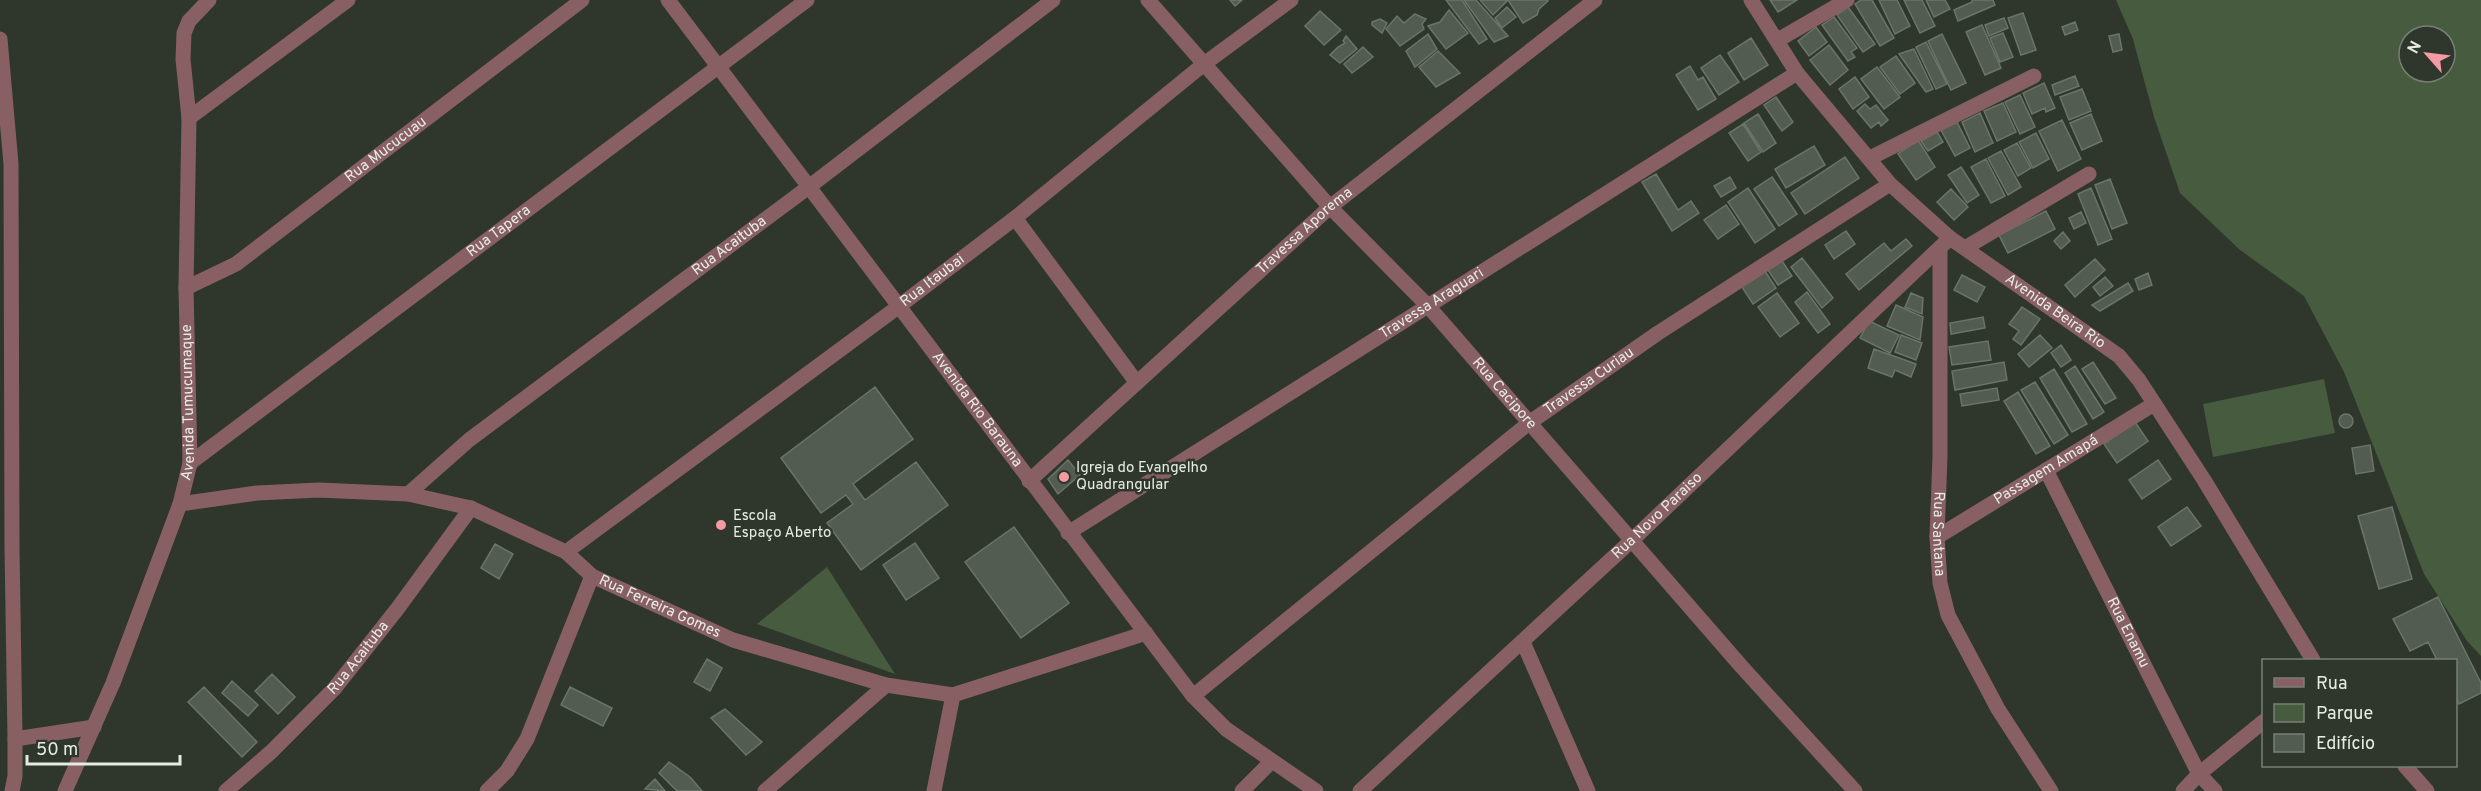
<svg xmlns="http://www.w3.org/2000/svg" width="2481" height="791" viewBox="0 0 2481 791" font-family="Overpass,sans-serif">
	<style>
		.green { fill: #475b3f; fill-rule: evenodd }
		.building { fill: #535c50; stroke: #6b7468; stroke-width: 1.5 }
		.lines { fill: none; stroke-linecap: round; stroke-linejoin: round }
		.minor { stroke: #886064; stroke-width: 15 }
		.poi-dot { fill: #f49aa3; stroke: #2f372c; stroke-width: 2 }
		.labels { text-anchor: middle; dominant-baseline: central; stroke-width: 5; stroke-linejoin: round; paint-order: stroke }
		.street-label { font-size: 15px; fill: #e6ece4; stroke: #2f372c }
		.poi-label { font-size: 15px; fill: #e6ece4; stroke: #2f372c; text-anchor: start }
	</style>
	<rect width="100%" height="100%" fill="#2f372c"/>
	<path class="green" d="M2116,0H2481V656L2467,641L2424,574L2344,372L2304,296L2240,250L2180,193L2154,117L2133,39ZM2409,36H2445V72H2409Z
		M2324,379L2335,433L2213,457L2203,404Z
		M827,567L895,674L757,624Z"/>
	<path class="building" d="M1230,0H1242L1235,6Z
		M1446,0H1462L1487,39L1479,44Z
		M1464,0H1476L1508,36L1494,42Z
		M1480,0H1506L1507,1L1493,15Z
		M1508,0H1546L1548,1L1539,9L1537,15L1523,23Z
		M1770,0H1797L1778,12Z
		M1861,0H1872L1894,38L1880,46L1855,4Z
		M1879,0H1897L1910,26L1895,34Z
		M1904,0H1922L1935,26L1920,33Z
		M1926,0H1945L1950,9L1934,17Z
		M1972,0H1993L1995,5L1958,21L1954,10L1972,2Z
		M1507,7L1516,17L1502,28L1495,18Z
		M1848,7L1875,44L1863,52L1837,15Z
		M1449,10L1468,33L1446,49L1428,26L1440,22Z
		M1320,11L1341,30L1324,45L1305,26Z
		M2023,13L2036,50L2021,55L2008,18Z
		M1415,14L1426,19L1422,24L1424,29L1400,46L1386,29L1397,16L1404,23Z
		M1834,17L1857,48L1851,52L1855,57L1848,61L1822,25Z
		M2004,18L2008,28L1989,36L1985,25Z
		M1380,19L1387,23L1382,33L1372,25V22Z
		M2075,22L2078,30L2065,35L2062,27Z
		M1982,25L2001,68L1985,75L1966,32Z
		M1816,27L1827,42L1809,56L1798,41Z
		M2003,33L2013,57L2000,62L1990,38Z
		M1428,34L1437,49L1415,67L1406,51Z
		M1942,34L1966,83L1951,90L1928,41Z
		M2119,34L2122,50L2113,52L2109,36Z
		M1346,36L1357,49L1340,63L1330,55L1338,47L1345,43L1343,41Z
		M1751,38L1768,65L1744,80L1728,53Z
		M1926,42L1947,84L1936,89L1916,47Z
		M1829,45L1848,70L1830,85L1810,60Z
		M1363,47L1373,57L1352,73L1344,64Z
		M1914,49L1933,89L1926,92L1899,54Z
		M1438,51L1460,73L1436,87L1419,67Z
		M1720,55L1739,82L1719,95L1701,68Z
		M1896,56L1915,83L1900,94L1880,67Z
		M1690,66L1698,80L1703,77L1716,99L1698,110L1676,75Z
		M1877,67L1900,97L1884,109L1861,79Z
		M2075,76L2079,86L2055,95L2052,85Z
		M1855,77L1869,97L1853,109L1839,89Z
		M2044,83L2055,108L2046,112L2045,108L2032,114L2023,93Z
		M2082,89L2091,111L2069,120L2060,97Z
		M2020,95L2035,127L2020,134L2005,102Z
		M1776,97L1793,122L1782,131L1764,105Z
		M2003,103L2016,132L1997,141L1984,111Z
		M1865,104L1870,109L1876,105L1888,120L1881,126L1879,122L1871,128L1857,111Z
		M1980,113L1993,143L1975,152L1962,122Z
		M1758,114L1776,143L1763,152L1744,123Z
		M2091,114L2102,141L2082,150L2070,123Z
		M2062,120L2081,159L2058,171L2039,131Z
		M1957,122L1970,148L1955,156L1941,130Z
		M1743,124L1761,152L1748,161L1729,133Z
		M1937,132L1943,142L1928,151L1921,141Z
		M2036,133L2049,159L2033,168L2019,142Z
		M1918,140L1935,167L1916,180L1898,154Z
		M2017,143L2031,168L2018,176L2004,150Z
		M1814,146L1825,165L1786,188L1775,169Z
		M2001,151L2021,187L2008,195L1988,158Z
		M1845,157L1859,178L1805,214L1791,193Z
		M1986,159L2005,196L1991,203L1971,167Z
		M1961,167L1979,195L1967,203L1948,175Z
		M1656,174L1678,210L1691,201L1699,213L1672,231L1642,182Z
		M1730,177L1736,188L1721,197L1714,186Z
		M1772,177L1797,214L1779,226L1754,189Z
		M2110,179L2127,223L2112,229L2095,185Z
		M1748,188L1775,229L1755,243L1728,202Z
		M2091,188L2112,239L2098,245L2078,194Z
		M1951,189L1968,207L1954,220L1937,202Z
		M1726,205L1739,224L1718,239L1704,220Z
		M2046,211L2055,229L2008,253L1999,235Z
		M2081,212L2086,223L2074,229L2069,218Z
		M1846,231L1855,244L1834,259L1825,245Z
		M2063,232L2070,241L2061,249L2054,241Z
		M1906,239L1912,246L1859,290L1846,274L1884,243L1891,251Z
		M1802,258L1833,298L1822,308L1791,267Z
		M2095,259L2105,270L2075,297L2065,285Z
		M1782,261L1792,276L1778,285L1768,270Z
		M1763,268L1776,288L1753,304L1740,284Z
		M2148,273L2152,285L2139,290L2135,279Z
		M1962,275L1985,287L1977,302L1954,290Z
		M2105,277L2113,286L2100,296L2093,287Z
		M2128,283L2133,291L2100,311L2092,305Z
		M1807,292L1830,324L1818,333L1795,302Z
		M1777,293L1799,323L1780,337L1758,307Z
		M1911,293L1923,298L1922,314L1905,307Z
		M1896,305L1923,317L1920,340L1887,326Z
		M2022,307L2040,319L2021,345L2013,339L2019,331L2009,324Z
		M1983,317L1985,328L1951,334L1950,323Z
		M1869,321L1899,335L1890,353L1860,338Z
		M1901,335L1922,343L1916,360L1895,352Z
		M2040,335L2052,348L2029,367L2018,354Z
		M1988,341L1991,360L1952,365L1949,347Z
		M2061,345L2071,360L2061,367L2051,353Z
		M1874,349L1916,364L1911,377L1895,370L1892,377L1868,368Z
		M2004,362L2007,380L1955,390L1952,371Z
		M2093,362L2116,398L2105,404L2082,369Z
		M2075,366L2104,412L2093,419L2065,373Z
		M2054,369L2087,424L2072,432L2040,378Z
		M2035,382L2068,435L2054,444L2021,390Z
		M875,387L913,439L853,484L865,500L916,462L948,505L861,570L827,523L853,504L846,495L821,513L781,458Z
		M1997,388L1999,400L1962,406L1960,394Z
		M2018,392L2050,446L2036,454L2004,401Z
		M2339 421a7 7 0 1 1 14 0a7 7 0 1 1-14 0Z
		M2135,422L2148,441L2117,463L2104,444Z
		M2370,445L2374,471L2356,474L2352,448Z
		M1068,460L1080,475L1058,494L1048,479Z
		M2158,460L2171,479L2142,499L2129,480Z
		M2187,507L2201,526L2171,546L2158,527Z
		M2392,507L2412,579L2379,589L2358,516Z
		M1014,527L1069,603L1021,638L965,562Z
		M915,543L939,578L906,600L883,565Z
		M495,544L513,554L499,579L481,568Z
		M2438,597L2481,683V693L2459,704L2456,698V660H2437L2428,642L2410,651L2393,619Z
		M707,659L722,668L710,691L694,682Z
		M272,674L295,697L278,714L255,691Z
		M232,681L258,705L248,716L222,693Z
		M204,687L257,742L242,757L188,702Z
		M570,687L612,708L603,726L561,705Z
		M725,709L762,742L746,755L711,718Z
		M669,762L690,777L702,791H677L659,773Z
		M655,779L665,791L645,789Z"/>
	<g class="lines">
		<g class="minor">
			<path id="s1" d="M668,0L1193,696L1226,729L1316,791"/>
			<path id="s2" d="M1148,0L1330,207L1428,306L1741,666L1855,791"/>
			<path id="s3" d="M1751,0L1797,73L1890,184L1950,238L2119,356L2139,380L2204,480L2313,660"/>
			<path d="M0,39L11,164L12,548L15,739V776L12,791"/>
			<path d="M1778,40L1847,0"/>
			<path d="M189,118L348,0"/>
			<path d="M1870,158L2034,76"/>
			<path d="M1015,218L1137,383"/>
			<path id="s4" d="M1940,248V456L1937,537L1940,583L1948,615L1998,709L2051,791"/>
			<path d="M1965,248L2089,174"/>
			<path id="s5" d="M186,288L236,264L582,0"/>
			<path id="s6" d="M190,463L807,0"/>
			<path id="s7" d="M2046,470L2199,774L2215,791"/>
			<path id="s8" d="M1029,481L1330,207L1595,0"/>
			<path id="s9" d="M408,494L469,440L810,186L1053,0"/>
			<path id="s10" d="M180,504L257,493L319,490L408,494L471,508L566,552L592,576L733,640L886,685L953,695L1146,633"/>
			<path id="s11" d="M1068,533L1797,73"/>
			<path id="s12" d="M1937,537L2154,404"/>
			<path id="s13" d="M566,552L898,307L1015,218L1204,64L1291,0"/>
			<path d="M1523,642L1588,791"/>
			<path id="s14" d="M1193,696L1529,423L1658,333L1890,184"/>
			<path d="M15,739L94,727"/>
			<path d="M2405,766L2427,791"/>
			<path id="s15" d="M65,791L113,683L180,504L190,463L186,288L189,118L183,59L184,33L189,21L209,0"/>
			<path id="s16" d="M226,791L271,752L334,689L398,608L471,508"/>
			<path d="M487,791L507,771L527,739L592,576"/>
			<path d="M765,791L886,685"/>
			<path d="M934,791L953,695"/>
			<path d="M1242,791L1272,761"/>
			<path id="s17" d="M1360,791L1631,541L1950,238"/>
			<path d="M2183,791L2199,774L2264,721"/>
		</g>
	</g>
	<g class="poi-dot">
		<circle cx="1064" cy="477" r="6"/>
		<circle cx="721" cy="525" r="6"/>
	</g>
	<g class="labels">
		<g class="street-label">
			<text stroke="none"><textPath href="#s5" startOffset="244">Rua Mucucuau</textPath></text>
			<text stroke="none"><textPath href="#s6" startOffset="386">Rua Tapera</textPath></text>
			<text stroke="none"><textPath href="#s8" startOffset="372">Travessa Aporema</textPath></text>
			<text stroke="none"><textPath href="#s9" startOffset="406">Rua Acaituba</textPath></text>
			<text stroke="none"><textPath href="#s13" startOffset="456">Rua Itaubai</textPath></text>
			<text stroke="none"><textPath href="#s11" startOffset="430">Travessa Araguari</textPath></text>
			<text stroke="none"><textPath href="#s3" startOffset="440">Avenida Beira Rio</textPath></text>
			<text stroke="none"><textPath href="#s14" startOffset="506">Travessa Curiau</textPath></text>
			<text stroke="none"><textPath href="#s2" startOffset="531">Rua Cacipore</textPath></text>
			<text stroke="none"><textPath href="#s15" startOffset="412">Avenida Tumucumaque</textPath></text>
			<text stroke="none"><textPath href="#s1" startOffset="513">Avenida Rio Barauna</textPath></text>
			<text stroke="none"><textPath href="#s12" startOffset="128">Passagem Amapá</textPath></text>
			<text stroke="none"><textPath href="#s17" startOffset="405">Rua Novo Paraiso</textPath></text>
			<text stroke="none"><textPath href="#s4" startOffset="286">Rua Santana</textPath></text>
			<text stroke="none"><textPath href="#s10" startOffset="508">Rua Ferreira Gomes</textPath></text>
			<text stroke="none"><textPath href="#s7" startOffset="182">Rua Enamu</textPath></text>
			<text stroke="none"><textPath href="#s16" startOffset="188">Rua Acaituba</textPath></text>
		</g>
		<g class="poi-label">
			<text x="1076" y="468">Igreja do Evangelho<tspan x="1076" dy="17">Quadrangular</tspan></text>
			<text x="733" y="516">Escola<tspan x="733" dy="17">Espaço Aberto</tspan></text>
		</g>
	</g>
	<rect x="2262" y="659" width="195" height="108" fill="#2f372c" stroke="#787f76" stroke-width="1.5"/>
	<rect x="2274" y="678" width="30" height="9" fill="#886064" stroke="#787f76" stroke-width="1.5"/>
	<text x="2316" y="689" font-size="18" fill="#e6ece4">Rua</text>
	<rect x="2274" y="704" width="30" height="18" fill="#475b3f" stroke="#787f76" stroke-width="1.5"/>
	<text x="2316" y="719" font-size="18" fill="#e6ece4">Parque</text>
	<rect x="2274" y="734" width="30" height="18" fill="#535c50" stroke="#787f76" stroke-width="1.5"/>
	<text x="2316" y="749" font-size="18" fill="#e6ece4">Edifício</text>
	<g transform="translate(2427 54) rotate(298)"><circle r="28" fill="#2f372c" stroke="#787f76" stroke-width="1.5"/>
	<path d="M0-4.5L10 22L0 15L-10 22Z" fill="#f49aa3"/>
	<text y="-9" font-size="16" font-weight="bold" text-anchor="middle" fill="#e6ece4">N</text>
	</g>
	<path d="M27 755v9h153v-9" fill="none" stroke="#e6ece4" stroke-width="3"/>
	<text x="36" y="755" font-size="18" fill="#e6ece4" stroke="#2f372c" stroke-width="4.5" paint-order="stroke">50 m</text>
</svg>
